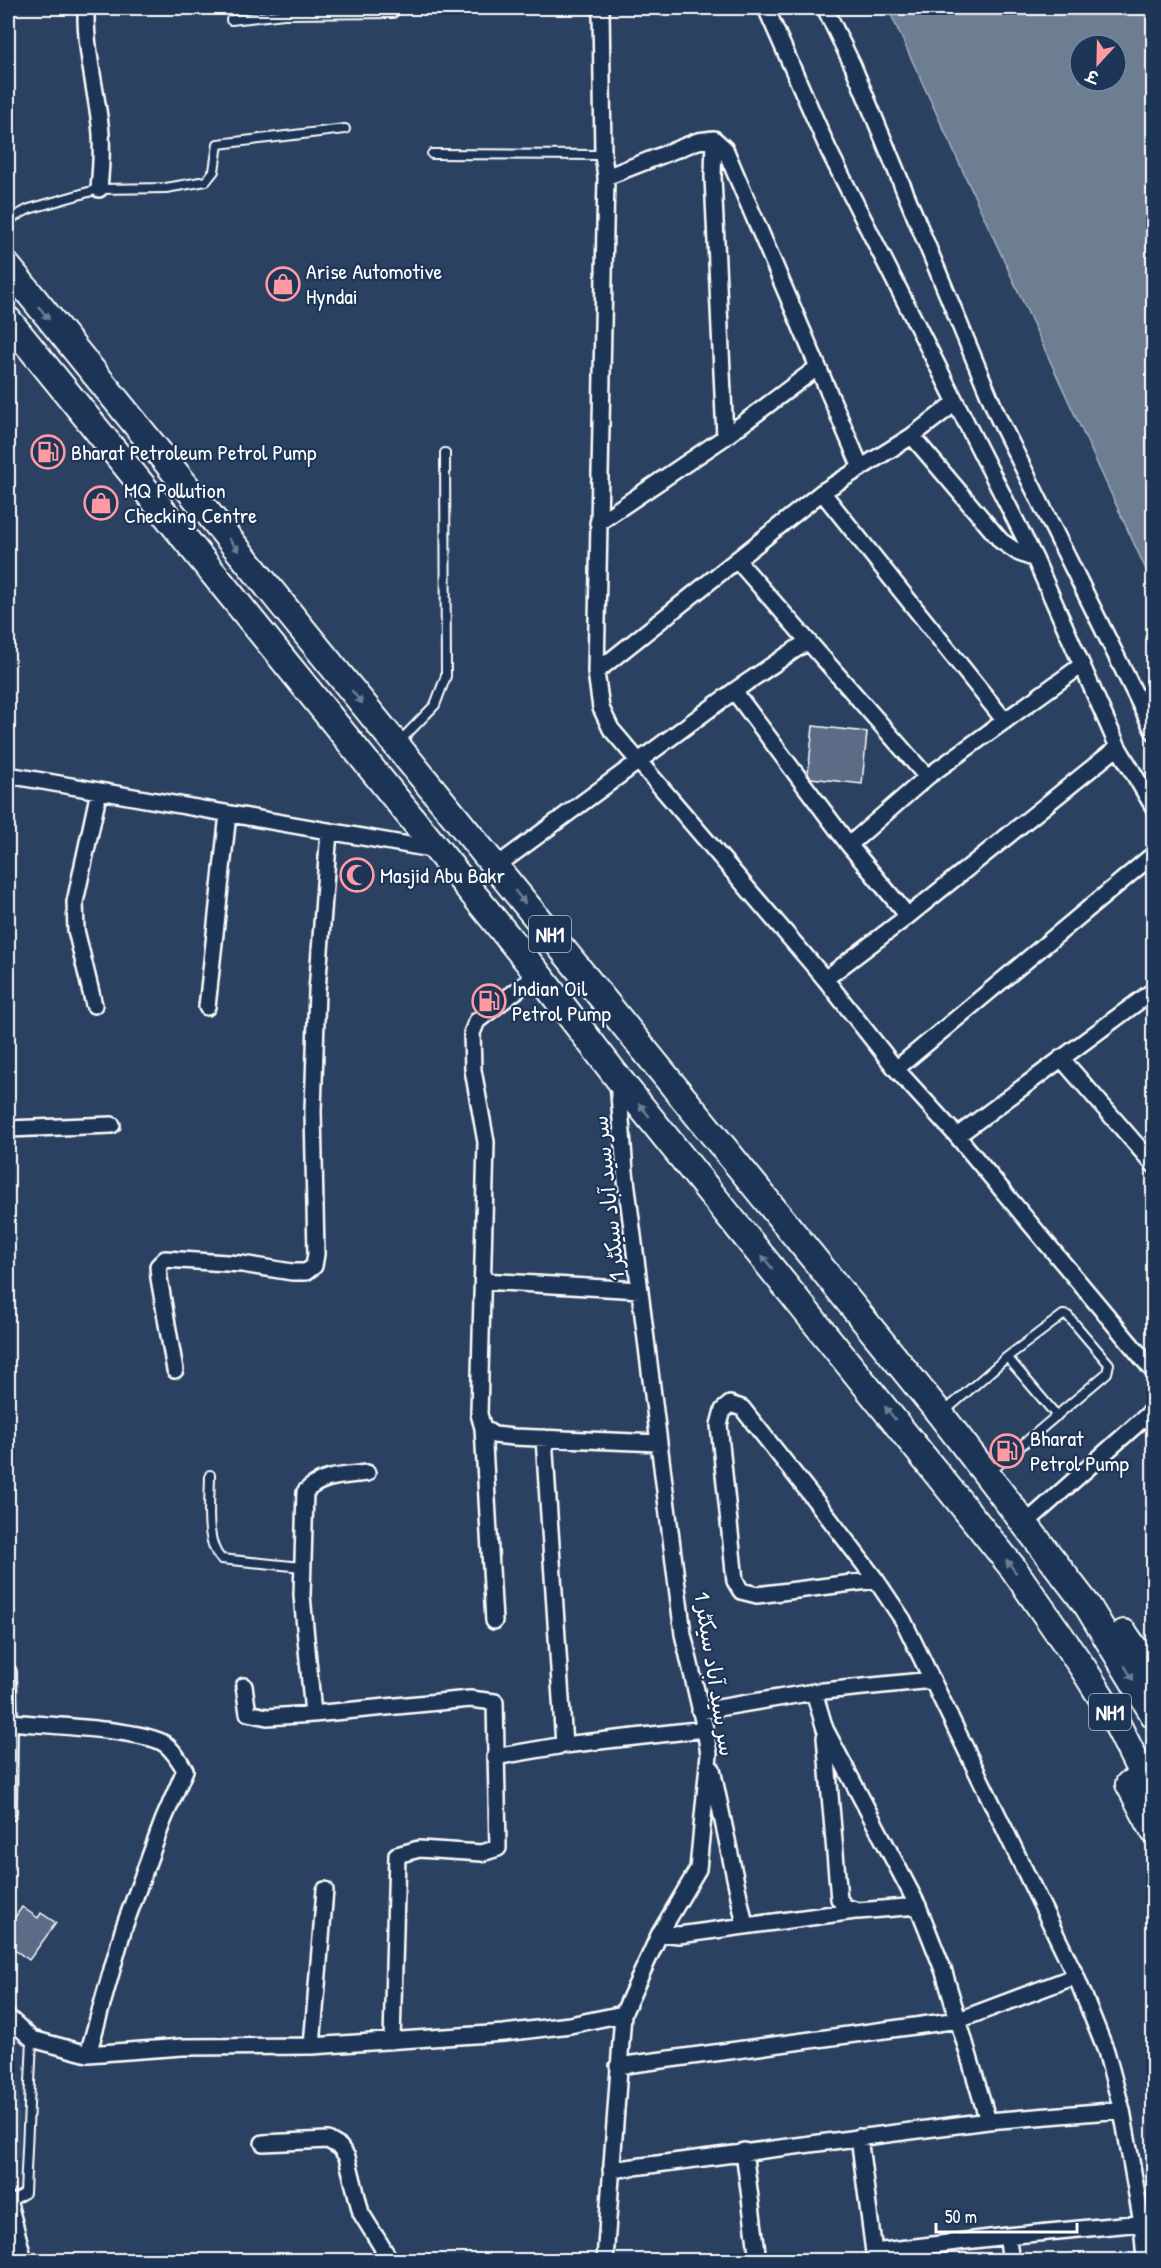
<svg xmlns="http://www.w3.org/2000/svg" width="1161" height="2268" viewBox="0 0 1161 2268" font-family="'Patrick Hand','Playpen Sans Arabic','Playpen Sans Deva',sans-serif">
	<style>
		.built { fill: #394e6c }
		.water { fill: #6d7d92; stroke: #a7b1be; stroke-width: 1.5; fill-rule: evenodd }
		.building { fill: #5b6c86; stroke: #fff; stroke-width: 1.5 }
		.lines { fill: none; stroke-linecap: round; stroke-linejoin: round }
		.service-casing { stroke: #fff; stroke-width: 12 }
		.minor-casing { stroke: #fff; stroke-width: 20 }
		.trunk-casing { stroke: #fff; stroke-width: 30 }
		.service { stroke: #1d3557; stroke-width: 8 }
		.minor { stroke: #1d3557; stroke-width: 15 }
		.trunk { stroke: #1d3557; stroke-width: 26 }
		.oneway { fill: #6c7c92 }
		.labels { text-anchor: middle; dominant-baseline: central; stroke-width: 4.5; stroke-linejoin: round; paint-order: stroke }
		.shield { fill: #1d3557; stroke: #bbc2cd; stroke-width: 1.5 }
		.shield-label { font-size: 21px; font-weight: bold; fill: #fff }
		.poi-label { font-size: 22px; fill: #fff; stroke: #1d3557; text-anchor: start }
		.street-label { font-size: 22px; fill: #fff; stroke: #1d3557 }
	</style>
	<rect width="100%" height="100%" fill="#2a4161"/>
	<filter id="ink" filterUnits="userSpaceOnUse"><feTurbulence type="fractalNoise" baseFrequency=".0167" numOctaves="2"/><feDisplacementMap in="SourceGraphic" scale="12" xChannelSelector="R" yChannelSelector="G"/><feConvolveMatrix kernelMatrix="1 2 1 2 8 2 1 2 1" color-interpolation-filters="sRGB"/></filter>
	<g filter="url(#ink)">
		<path class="built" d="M8,2032L18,2045L20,2157L8,2162Z"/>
		<path class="water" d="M888,8H1153V585ZM1080,45H1116V81H1080Z"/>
		<path class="building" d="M813,726L867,732L862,784L811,778L808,774Z
			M22,1907L38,1918L41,1913L56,1923L29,1960L8,1945V1927Z"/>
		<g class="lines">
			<defs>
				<path id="service" d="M231,20L284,14L393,13L397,8
					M432,154L603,155
					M8,220L29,209L99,189L166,188L206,181L214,171L218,144L345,129
					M399,742L435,705L446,676L445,453
					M1007,1357L1057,1416
					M944,1412L1007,1357L1063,1315L1068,1316L1109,1364L1107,1373L989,1473
					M210,1475C210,1499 204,1541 221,1559L302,1567
					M8,2203L25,2193L32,2039"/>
				<path id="minor" d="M86,8C85,47 95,85 100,124C103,145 101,168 99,189
					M601,8L603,155L606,177L596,672L601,708L611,729L825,979L896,1069L957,1136L1154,1372
					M766,8L829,151L1035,559L1118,747L1154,808
					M825,8L853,66L998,417L1154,732
					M714,139L713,177L725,437
					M606,177L698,141L714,139L725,149L861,468
					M912,436L1001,541L1019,553L1035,559
					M822,492L1005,721
					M598,523L725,437L818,367
					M737,560L927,777
					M596,672L822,492L912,436L955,403
					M734,691L849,845L908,916
					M8,775L437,850
					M849,845L927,777L1082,665
					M495,867L734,691L808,641
					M538,974L477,1021L472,1033L473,1070L486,1142L479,1414L483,1428L494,1435L514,1437L659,1443
					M825,979L908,916L1118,747
					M94,1005L76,930L75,902L99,791
					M207,1007L228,814
					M1061,1058L1154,1165
					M896,1069L1154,854
					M8,1129L112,1125
					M957,1136L1154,990
					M483,1281L640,1290
					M175,1370L159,1278L158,1266L165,1259L242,1264L292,1272H306L314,1266L316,1254L313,1111L317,991L329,831
					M483,1428L494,1621
					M544,1438L564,1745
					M1025,1524L1154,1409
					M876,1580L757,1595L741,1591L735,1581L719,1425L723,1410L730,1404L742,1408L822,1509L876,1580L903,1620L1076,1976L1106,2051L1122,2110L1142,2223L1145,2260
					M8,1672L9,1722L8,1813
					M244,1686L248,1713L267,1717L313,1714L470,1699L495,1702L498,1848L482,1853L419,1849L397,1855L392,2041
					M814,1692L825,1729L918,1906L944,1972L988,2121
					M700,1711L814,1692L932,1680
					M313,1714L302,1595L305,1492C321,1475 344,1476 367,1473
					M9,1722C41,1725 143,1729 165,1744C174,1751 180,1761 185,1770L163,1821L124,1927L88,2054
					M825,1737L839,1899L845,1907L858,1911L918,1906
					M495,1757L564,1745L705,1729
					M712,1769L745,1925
					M660,1933L679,1935L855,1911
					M8,2017L32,2039L88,2054L182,2047L312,2046L504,2033L570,2025L623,2014
					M312,2046L325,1890
					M618,2066L959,2020L1076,1976
					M859,2137L875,2260
					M263,2143L328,2140L340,2147L347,2157L361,2213L390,2260
					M744,2151L758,2260
					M611,2170L988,2121L1122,2110
					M8,2200L24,2260
					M1007,2236L1011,2260
					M874,2252L1007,2236L1142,2223
					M605,2260L623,2014L660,1933L698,1869L709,1754L705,1729L683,1634L625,1172L618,1081"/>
				<path id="trunk" d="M8,267L941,1415L1087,1605L1154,1715
					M8,320L538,974L618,1078L1013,1568L1083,1668L1113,1716L1154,1798
					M1124,1633L1154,1677
					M1129,1784L1154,1831"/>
			</defs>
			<use href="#service" class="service-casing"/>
			<use href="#minor" class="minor-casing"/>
			<use href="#trunk" class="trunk-casing"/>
			<use href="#service" class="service"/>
			<use href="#minor" class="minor"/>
			<use href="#trunk" class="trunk"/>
		</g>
		<defs><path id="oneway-solid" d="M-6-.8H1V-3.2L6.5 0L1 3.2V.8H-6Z" transform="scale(1.5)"/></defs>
		<g class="oneway">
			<use href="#oneway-solid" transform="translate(44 313) rotate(51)"/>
			<use href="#oneway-solid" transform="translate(234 545) rotate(51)"/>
			<use href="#oneway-solid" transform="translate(357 697) rotate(51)"/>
			<use href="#oneway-solid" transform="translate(520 897) rotate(51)"/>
			<use href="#oneway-solid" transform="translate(644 1110) rotate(-129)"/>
			<use href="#oneway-solid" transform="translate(767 1262) rotate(-129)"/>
			<use href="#oneway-solid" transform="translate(890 1413) rotate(-129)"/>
			<use href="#oneway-solid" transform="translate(1011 1566) rotate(-127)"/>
			<use href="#oneway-solid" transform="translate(1129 1673) rotate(59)"/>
		</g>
	</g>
	<defs>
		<symbol id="shop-ring" viewBox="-11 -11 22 22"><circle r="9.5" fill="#1d3557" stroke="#ff9aa2" stroke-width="1.5"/><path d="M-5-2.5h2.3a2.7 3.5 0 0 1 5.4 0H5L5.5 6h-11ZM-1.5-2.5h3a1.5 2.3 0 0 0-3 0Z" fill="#ff9aa2"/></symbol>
		<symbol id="fuel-ring" viewBox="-11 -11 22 22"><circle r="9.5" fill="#1d3557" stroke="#ff9aa2" stroke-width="1.5"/><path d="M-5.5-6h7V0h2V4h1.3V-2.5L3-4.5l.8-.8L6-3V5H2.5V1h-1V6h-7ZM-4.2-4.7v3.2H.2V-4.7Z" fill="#ff9aa2"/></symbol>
		<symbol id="mosque-ring" viewBox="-11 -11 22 22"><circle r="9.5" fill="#1d3557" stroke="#ff9aa2" stroke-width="1.5"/><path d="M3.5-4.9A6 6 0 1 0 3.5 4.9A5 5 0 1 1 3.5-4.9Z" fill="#ff9aa2"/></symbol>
	</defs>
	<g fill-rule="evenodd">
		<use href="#shop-ring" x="264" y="265" width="38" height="38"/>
		<use href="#fuel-ring" x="29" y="433" width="38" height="38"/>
		<use href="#shop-ring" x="82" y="484" width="38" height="38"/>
		<use href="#mosque-ring" x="338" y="856" width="38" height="38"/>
		<use href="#fuel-ring" x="470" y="982" width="38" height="38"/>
		<use href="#fuel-ring" x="988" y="1432" width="38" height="38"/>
	</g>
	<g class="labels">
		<g class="shield">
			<rect x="529" y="916" width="42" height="36" rx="4.5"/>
			<rect x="1089" y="1694" width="42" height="36" rx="4.5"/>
		</g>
		<g class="shield-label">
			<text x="550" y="934">NH1</text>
			<text x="1110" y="1712">NH1</text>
		</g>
		<g class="poi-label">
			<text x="306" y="271">Arise Automotive<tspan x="306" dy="25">Hyndai</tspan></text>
			<text x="71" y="452">Bharat Petroleum Petrol Pump</text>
			<text x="124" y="490">MQ Pollution<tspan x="124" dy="25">Checking Centre</tspan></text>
			<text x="380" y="875">Masjid Abu Bakr</text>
			<text x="512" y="988">Indian Oil<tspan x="512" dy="25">Petrol Pump</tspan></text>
			<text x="1030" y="1438">Bharat<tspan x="1030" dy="25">Petrol Pump</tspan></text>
		</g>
		<g class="street-label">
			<text transform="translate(608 1198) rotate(-96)">سر سید آباد سیکٹر 1</text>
			<text transform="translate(715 1674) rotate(81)">سر سید آباد سیکٹر 1</text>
		</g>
	</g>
	<rect width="1161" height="2268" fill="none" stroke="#1d3557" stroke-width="30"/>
	<rect x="15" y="15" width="1131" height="2238" fill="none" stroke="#fff" stroke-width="2" filter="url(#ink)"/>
	<g transform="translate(1098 63) rotate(202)"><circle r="28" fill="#1d3557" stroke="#77869a" stroke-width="1.5"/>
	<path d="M0-4.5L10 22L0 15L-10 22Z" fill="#ff9aa2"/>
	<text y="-9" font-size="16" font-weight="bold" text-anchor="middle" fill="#ffffff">उ</text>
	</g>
	<path d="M936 2223v9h141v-9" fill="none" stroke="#ffffff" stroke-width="3"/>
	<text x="945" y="2223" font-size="18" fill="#ffffff" stroke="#1d3557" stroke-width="4.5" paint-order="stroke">50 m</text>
</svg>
